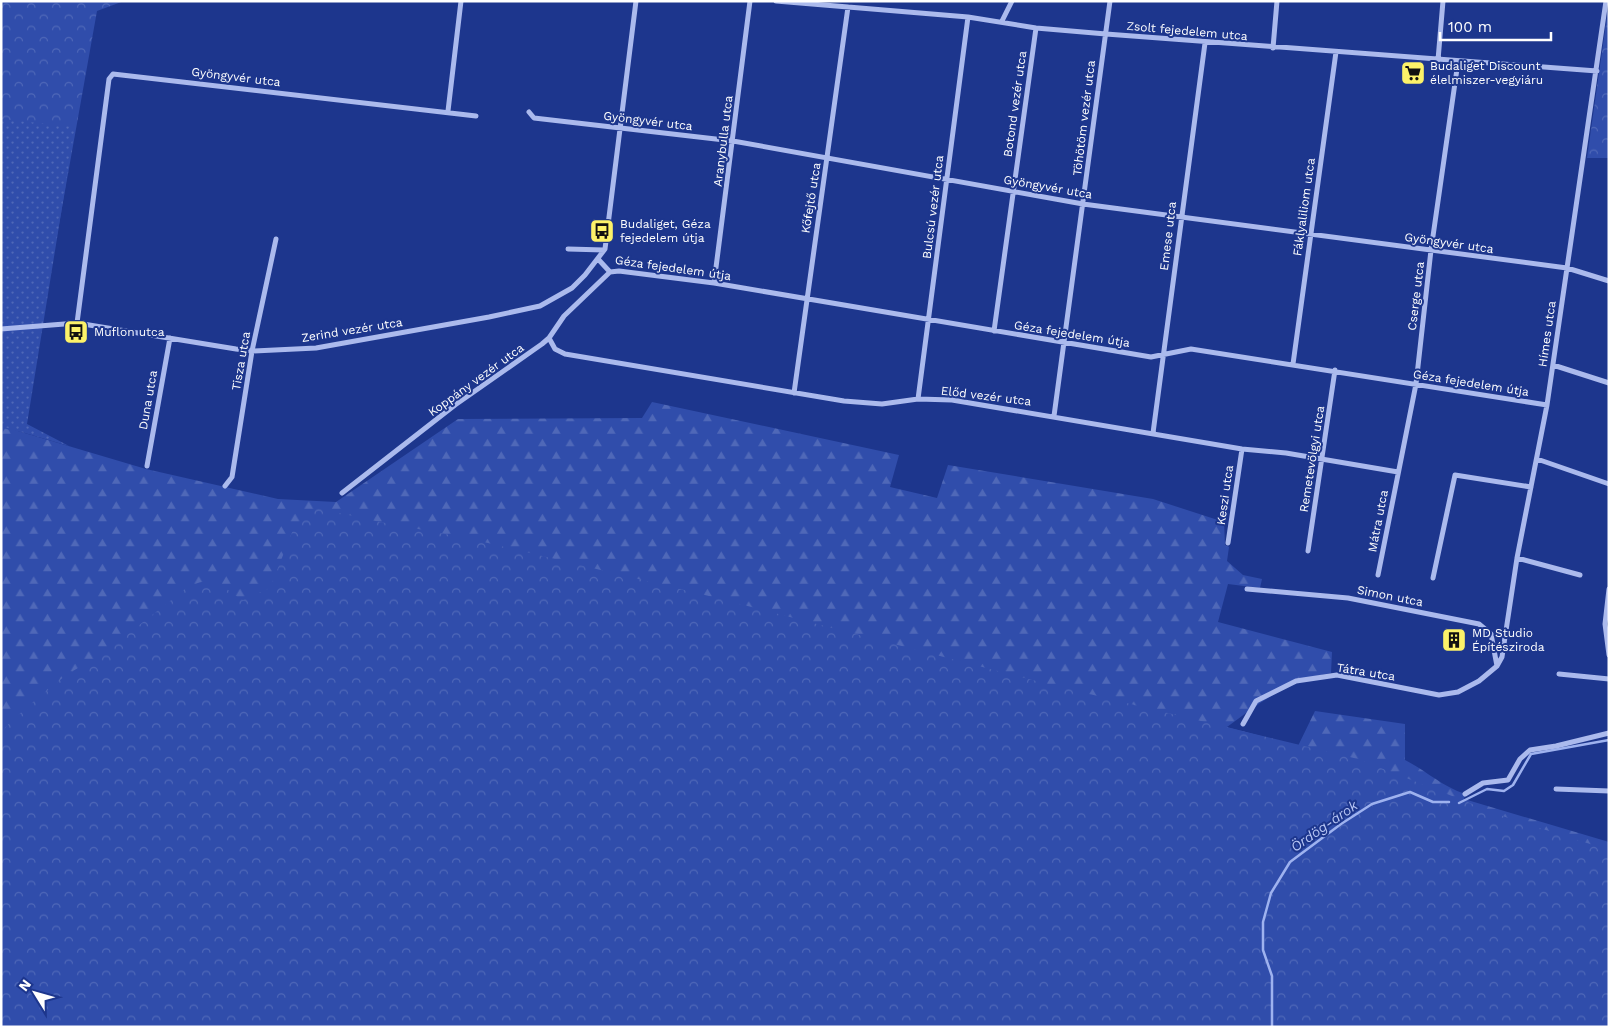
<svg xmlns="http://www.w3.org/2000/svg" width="1610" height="1028" viewBox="0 0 1610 1028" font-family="'Work Sans',sans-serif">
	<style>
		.forest { fill: url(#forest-firs) }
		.park { fill: url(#park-crowns) }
		.garden { fill: url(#garden-dots) }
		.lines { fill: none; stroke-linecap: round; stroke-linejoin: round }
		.stream { stroke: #9eb2ef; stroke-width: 2.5 }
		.minor { stroke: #abbaed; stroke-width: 5 }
		.labels { text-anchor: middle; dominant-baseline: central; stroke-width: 4; stroke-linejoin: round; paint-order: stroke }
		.street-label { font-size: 12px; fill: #fff; stroke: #1d368d }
		.poi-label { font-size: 12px; fill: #fff; stroke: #1d368d; text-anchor: start }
		.water-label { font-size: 14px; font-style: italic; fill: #b7c5f4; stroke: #1d368d }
	</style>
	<defs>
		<pattern id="forest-firs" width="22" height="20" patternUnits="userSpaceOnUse" patternTransform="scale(1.25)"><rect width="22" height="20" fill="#304dab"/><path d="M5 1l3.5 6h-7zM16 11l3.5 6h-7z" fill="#4f68b8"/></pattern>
		<pattern id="park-crowns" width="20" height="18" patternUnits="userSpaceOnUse" patternTransform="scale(1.25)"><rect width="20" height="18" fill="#304dab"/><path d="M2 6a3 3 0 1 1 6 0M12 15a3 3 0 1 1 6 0" fill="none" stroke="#4f68b8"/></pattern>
		<pattern id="garden-dots" width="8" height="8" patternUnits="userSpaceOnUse" patternTransform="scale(1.25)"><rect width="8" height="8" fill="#304dab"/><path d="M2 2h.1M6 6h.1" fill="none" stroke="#4f68b8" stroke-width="1.8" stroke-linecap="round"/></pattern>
	</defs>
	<rect width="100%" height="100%" fill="#1d368d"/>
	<path class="forest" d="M652,402L899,455L890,487L937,498L948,465L1153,499L1224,522L1225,545L1229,547L1227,561L1243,575L1262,579L1260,588L1228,584L1218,622L1332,652L1331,673C1287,681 1261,702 1227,727L1298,746L1315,711L1405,724V760C1428,772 1440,785 1465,794L1464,799L1609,842V1027H1V426L146,469L278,499L336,502L458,419L642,418Z"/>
	<path class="park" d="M1,1H124L97,11L22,432L1,428Z
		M1609,2V158H1587Z
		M317,508L380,522L467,538L709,596L1040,682L1358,759L1508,818L1609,850V1027H1V733L12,720L66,675L102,654L188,587C217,573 220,587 243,600L270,588L293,530Z"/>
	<path class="garden" d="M1,119L75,127L27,424L69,446L1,426Z"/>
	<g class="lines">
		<path class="stream" d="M1459,803L1487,789L1504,791L1513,785L1531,754L1609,740
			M1272,1027V976L1263,950V922L1271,893L1290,862L1341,824L1372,804L1410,792L1433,802H1449"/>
		<path class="minor" d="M776,1L968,17L1036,28L1106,34L1597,71
			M1002,21L1012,1
			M1273,48L1277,1
			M1438,60L1443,1
			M448,111L461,1
			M529,112L534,118L733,141L1083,204L1567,268L1609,281
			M568,249L604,250
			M598,259L610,272
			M610,272L619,271L714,283L1151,357L1191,349L1547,405
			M714,283L750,1
			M77,323L109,79L113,74L476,116
			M1,329L77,323L236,349L252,351L316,348L489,317L540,306L572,288L585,275L605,249L636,1
			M994,331L1036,28
			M549,338L555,349L565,354L844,401L882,404L918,399L952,400L1242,449L1286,453L1398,472
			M1293,364L1336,52
			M1553,365L1609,383
			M794,393L848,7
			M918,399L968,17
			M1054,416L1110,1
			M1153,433L1205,43
			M1537,459L1609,484
			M147,466L170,338
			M225,486L232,477L252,351L276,239
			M342,493L455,405L542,344L549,338L564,316L610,272
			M1228,543L1242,449
			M1308,551L1335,370
			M1517,558L1580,575
			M1378,575L1416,384L1431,250L1458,62
			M1433,578L1455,475L1531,487
			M1247,589L1348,598L1479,624L1491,634L1497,666
			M1609,589L1605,624L1609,655
			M1559,674L1609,679
			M1243,724L1256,701L1296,681L1337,675L1439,695L1458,692L1479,681L1497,666L1502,657L1517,558L1547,405L1606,1
			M1556,789L1609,791
			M1465,794L1483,783L1508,780L1520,759L1530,750L1556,746L1609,733"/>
	</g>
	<defs>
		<symbol id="supermarket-square" viewBox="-11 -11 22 22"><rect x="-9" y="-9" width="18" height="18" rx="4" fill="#fcf269" stroke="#1d368d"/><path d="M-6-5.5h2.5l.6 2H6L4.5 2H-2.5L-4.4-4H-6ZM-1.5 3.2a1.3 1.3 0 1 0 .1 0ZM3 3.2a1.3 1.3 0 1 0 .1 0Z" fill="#111"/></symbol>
		<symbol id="bus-square" viewBox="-11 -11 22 22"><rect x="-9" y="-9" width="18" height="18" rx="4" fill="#fcf269" stroke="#1d368d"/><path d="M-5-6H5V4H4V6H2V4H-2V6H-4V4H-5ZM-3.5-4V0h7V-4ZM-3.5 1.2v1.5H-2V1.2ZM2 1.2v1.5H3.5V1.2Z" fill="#111"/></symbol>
		<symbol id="building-square" viewBox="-11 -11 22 22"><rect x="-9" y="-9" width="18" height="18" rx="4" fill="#fcf269" stroke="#1d368d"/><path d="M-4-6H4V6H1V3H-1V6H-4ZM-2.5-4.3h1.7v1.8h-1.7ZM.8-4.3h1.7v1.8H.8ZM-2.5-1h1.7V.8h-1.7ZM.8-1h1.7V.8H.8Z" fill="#111"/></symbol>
	</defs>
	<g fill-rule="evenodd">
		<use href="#supermarket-square" x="1399" y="59" width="28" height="28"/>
		<use href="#bus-square" x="588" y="217" width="28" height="28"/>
		<use href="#bus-square" x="62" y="318" width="28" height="28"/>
		<use href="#building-square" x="1440" y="626" width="28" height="28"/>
	</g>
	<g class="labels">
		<g class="street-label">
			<text transform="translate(1187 31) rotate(5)">Zsolt fejedelem utca</text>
			<text transform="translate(236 77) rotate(7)">Gyöngyvér utca</text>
			<text transform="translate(1015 104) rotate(-82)">Botond vezér utca</text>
			<text transform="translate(1084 118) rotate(-83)">Töhötöm vezér utca</text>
			<text transform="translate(648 121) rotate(7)">Gyöngyvér utca</text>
			<text transform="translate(723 141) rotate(-83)">Aranybulla utca</text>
			<text transform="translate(1048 187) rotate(10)">Gyöngyvér utca</text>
			<text transform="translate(811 198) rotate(-81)">Kőfejtő utca</text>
			<text transform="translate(933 207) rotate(-83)">Bulcsú vezér utca</text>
			<text transform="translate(1304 207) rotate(-82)">Fáklyaliliom utca</text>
			<text transform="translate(1168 236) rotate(-83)">Emese utca</text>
			<text transform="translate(1449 243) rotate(8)">Gyöngyvér utca</text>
			<text transform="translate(673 268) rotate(8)">Géza fejedelem útja</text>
			<text transform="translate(1416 296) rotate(-83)">Cserge utca</text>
			<text transform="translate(352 330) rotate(-9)">Zerind vezér utca</text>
			<text transform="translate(1072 334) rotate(9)">Géza fejedelem útja</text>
			<text transform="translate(1547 334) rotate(-82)">Hímes utca</text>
			<text transform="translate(241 361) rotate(-80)">Tisza utca</text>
			<text transform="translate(476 380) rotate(-36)">Koppány vezér utca</text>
			<text transform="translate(1471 383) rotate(9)">Géza fejedelem útja</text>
			<text transform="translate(986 396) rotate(7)">Előd vezér utca</text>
			<text transform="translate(148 400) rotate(-80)">Duna utca</text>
			<text transform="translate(1312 459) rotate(-81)">Remetevölgyi utca</text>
			<text transform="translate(1225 495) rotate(-82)">Keszi utca</text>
			<text transform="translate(1378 521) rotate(-79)">Mátra utca</text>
			<text transform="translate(1390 596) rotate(11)">Simon utca</text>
			<text transform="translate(1366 672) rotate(9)">Tátra utca</text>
		</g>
		<g class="poi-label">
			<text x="1430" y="66">Budaliget Discount<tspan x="1430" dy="14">élelmiszer-vegyiáru</tspan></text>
			<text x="620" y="224">Budaliget, Géza<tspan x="620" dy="14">fejedelem útja</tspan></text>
			<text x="94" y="332">Muflon utca</text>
			<text x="1472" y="633">MD Studio<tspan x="1472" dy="14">Építésziroda</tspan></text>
		</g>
		<g class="water-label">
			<text transform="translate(1324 826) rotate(-35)">Ördög-árok</text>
		</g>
	</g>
	<rect width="1610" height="1028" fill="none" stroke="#ffffff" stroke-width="5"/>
	<g transform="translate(35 993) rotate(307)" stroke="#1d368d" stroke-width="4" paint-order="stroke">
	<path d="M0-4L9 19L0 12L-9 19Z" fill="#ffffff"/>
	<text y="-8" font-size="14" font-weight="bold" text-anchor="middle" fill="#ffffff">N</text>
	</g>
	<path d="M1440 32v8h111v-8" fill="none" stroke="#ffffff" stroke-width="2.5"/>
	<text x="1448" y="32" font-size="15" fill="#ffffff" stroke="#1d368d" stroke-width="4" paint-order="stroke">100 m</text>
</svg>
